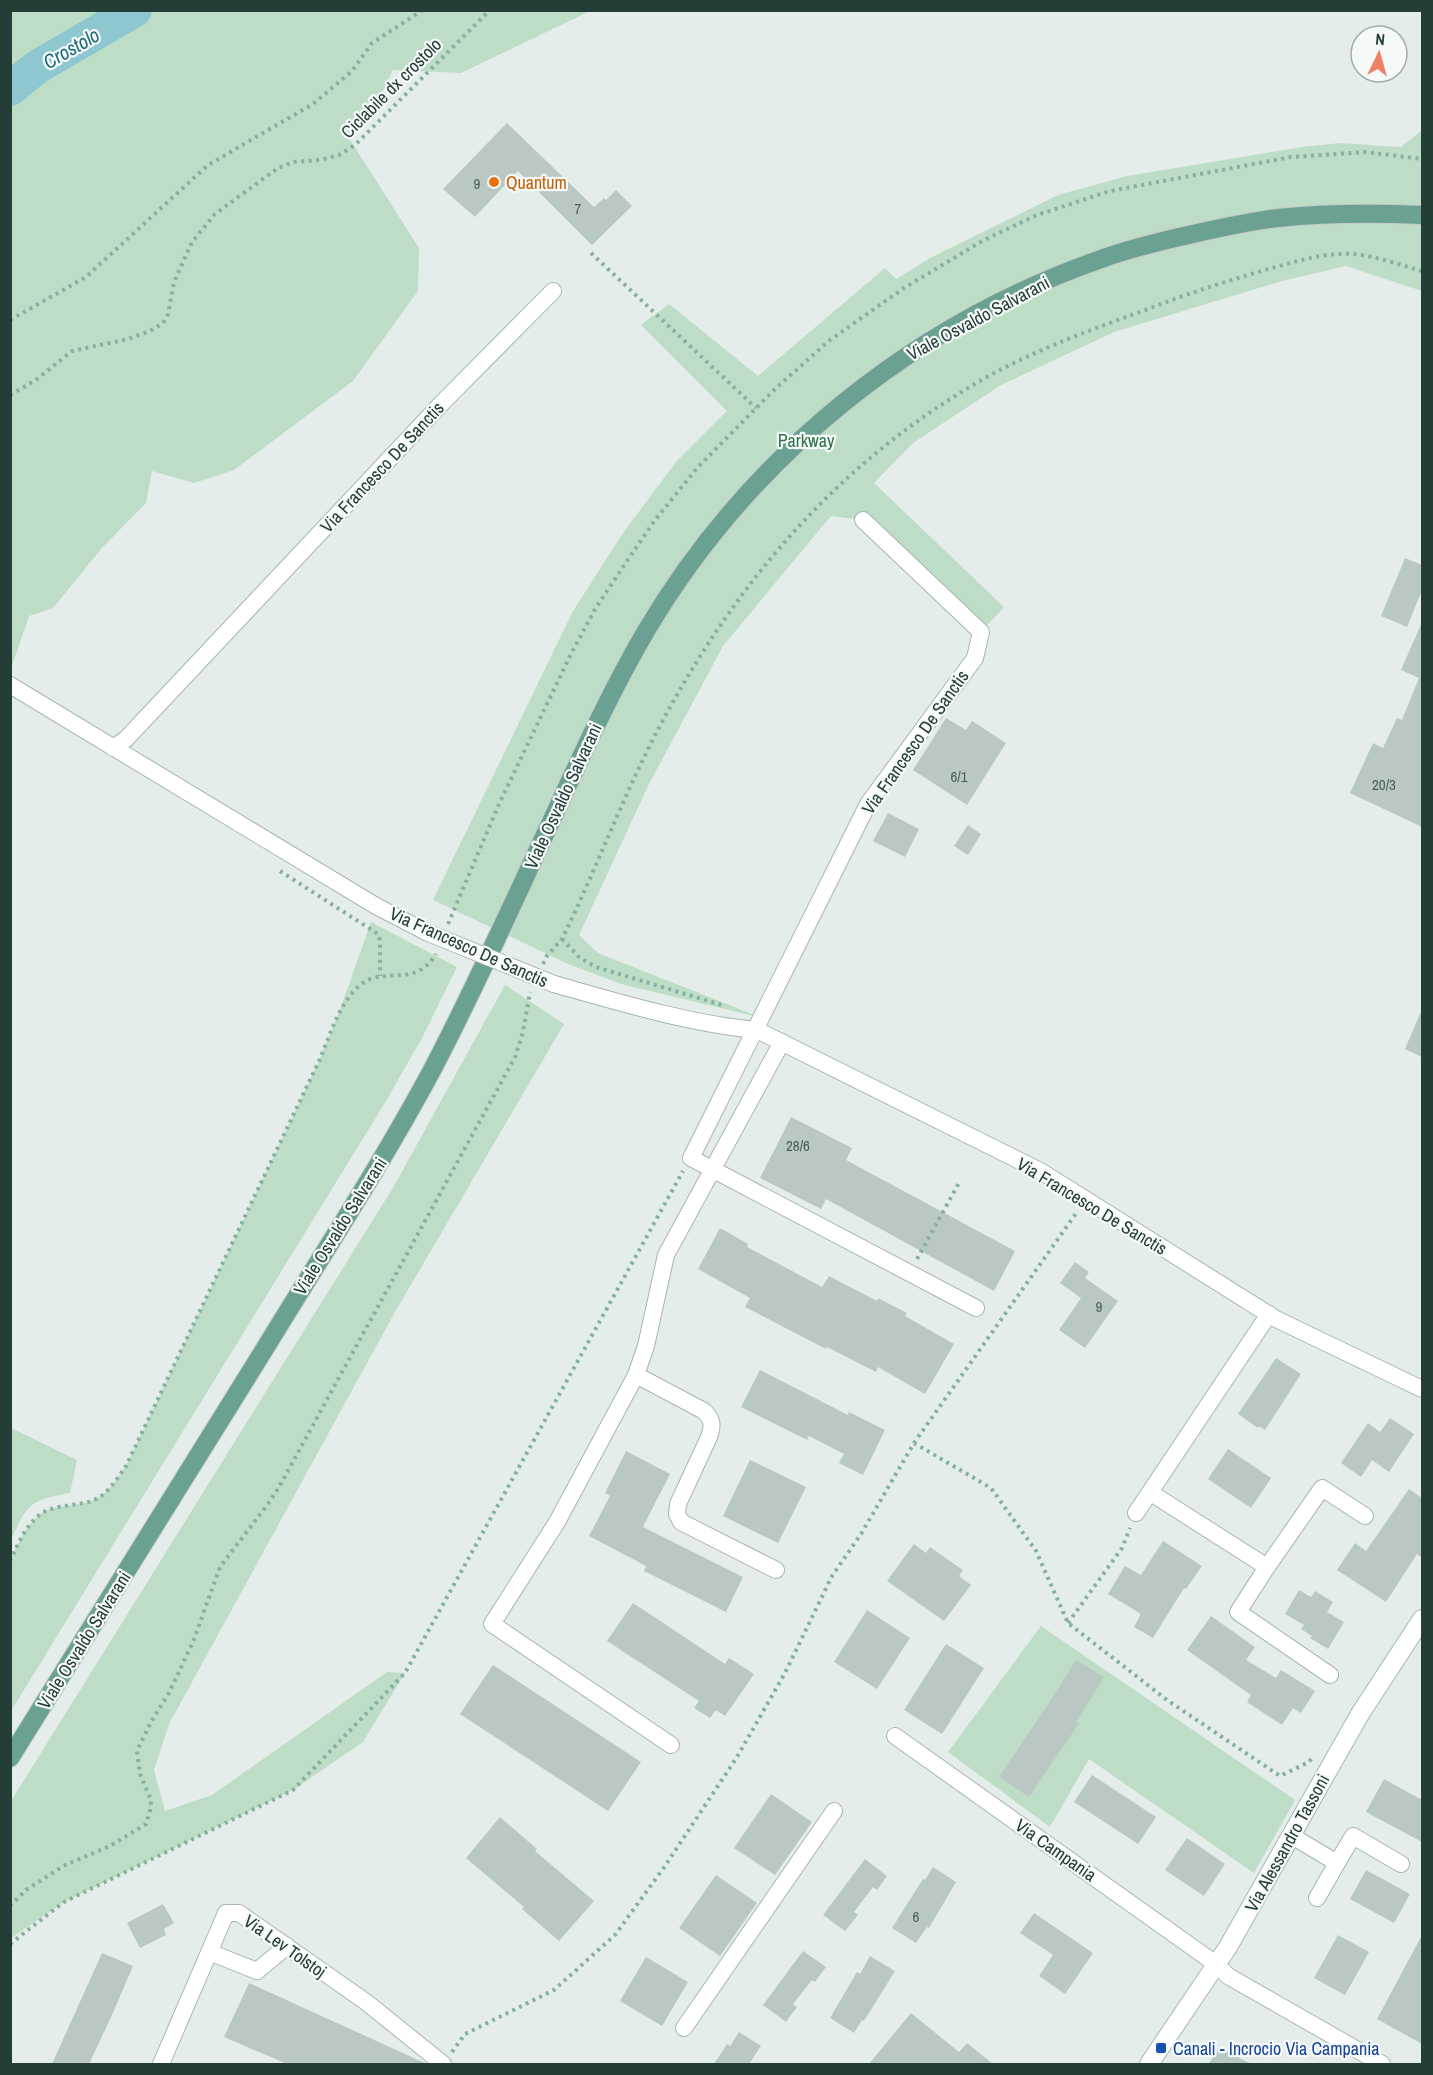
<svg xmlns="http://www.w3.org/2000/svg" width="1433" height="2075" viewBox="0 0 1433 2075" font-family="'Archivo Narrow',sans-serif">
	<style>
		.green { fill: #beddc6 }
		.lines { fill: none; stroke-linecap: round; stroke-linejoin: round }
		.river { stroke: #8ec7d0; stroke-width: 34 }
		.building { fill: #b9c8c2 }
		.street-casing { stroke: #a7b5b0; stroke-width: 18 }
		.secondary-casing { stroke: #a3b8b1; stroke-width: 20 }
		.primary-casing { stroke: #c2c9c7; stroke-width: 20 }
		.path { stroke: #86b0a2; stroke-width: 4; stroke-dasharray: 3 4.5; stroke-linecap: butt }
		.street { stroke: #fff; stroke-width: 16 }
		.secondary { stroke: #fff; stroke-width: 18 }
		.primary { stroke: #6aa192; stroke-width: 18 }
		.street-bridge-casing { stroke: #a7b5b0; stroke-width: 18; stroke-linecap: butt }
		.street-bridge { stroke: #fff; stroke-width: 16 }
		.food-dot { fill: #e8710a; stroke: #f5f9f7; stroke-width: 2 }
		.transit-dot { fill: #1a4fb4; stroke: #f5f9f7; stroke-width: 2 }
		.labels { text-anchor: middle; dominant-baseline: central; stroke-width: 4.5; stroke-linejoin: round; paint-order: stroke }
		.number-label { font-size: 15px; fill: #49605a }
		.street-label { font-size: 18px; fill: #243e37; stroke: #f5f9f7 }
		.food-label { font-size: 18px; fill: #c56008; stroke: #f5f9f7; text-anchor: start }
		.park-label { font-size: 18px; fill: #2f7449; stroke: #f5f9f7 }
		.transit-label { font-size: 18px; fill: #164399; stroke: #f5f9f7; text-anchor: start }
		.water-label { font-size: 20px; font-style: italic; fill: #1f6b79; stroke: #f5f9f7 }
	</style>
	<rect width="100%" height="100%" fill="#e4ede9"/>
	<path class="green" d="M11,10L590,11L461,73L393,70L368,122L347,135L419,248L418,291L353,381L234,470L194,483L152,471L146,503L101,549L53,608L29,616L11,669Z
		M1422,130V291L1346,266L1282,281L1114,332L1001,385L913,443L874,483L1004,607L981,632L863,520L831,516L723,646L649,784L579,935L598,953L762,1018L621,984L568,964L433,900L573,611L623,533L676,462L727,411L641,325L669,304L758,376L885,268L896,279L932,257L1058,195L1127,176L1302,147L1340,143L1401,147Z
		M371,922L457,967L423,1036L386,1101L11,1711L10,1561C17,1546 24,1529 37,1517C53,1502 80,1508 98,1498C110,1491 118,1477 126,1466L319,1061L338,1015Z
		M505,985L564,1024L395,1312L169,1724L154,1770L165,1811L212,1795L387,1672L405,1673L363,1742L293,1790L64,1902L11,1938V1801L394,1186Z
		M11,1428L77,1460L70,1493C30,1500 27,1504 11,1540Z
		M1041,1626L1295,1800L1254,1873L1089,1759L1050,1827L948,1752Z"/>
	<g class="lines">
		<path class="river" d="M10,89L37,67L135,10"/>
	</g>
	<path class="building" d="M507,123L594,207L604,198L606,200L616,190L632,206L592,245L518,171L475,217L443,189Z
		M1405,558L1422,565V590L1407,627L1381,616Z
		M1422,622V827L1350,793L1373,743L1383,748L1397,718L1402,720L1419,678L1401,670Z
		M946,718L966,730L972,721L1006,743L967,805L913,770Z
		M888,813L919,829L905,857L873,841Z
		M968,825L981,834L968,855L954,846Z
		M1422,1009V1057L1405,1049Z
		M791,1117L852,1148L846,1160L1015,1251L994,1291L826,1199L821,1209L760,1178Z
		M720,1228L748,1244L747,1247L822,1287L829,1276L877,1301L878,1298L907,1313L905,1316L954,1344L925,1394L878,1367L876,1372L827,1347L826,1349L745,1307L750,1298L698,1269Z
		M1075,1262L1089,1272L1085,1278L1118,1301L1085,1348L1059,1330L1081,1298L1060,1283Z
		M1276,1358L1301,1374L1265,1430L1259,1426L1258,1428L1238,1414Z
		M760,1370L848,1415L849,1412L885,1430L863,1475L839,1463L844,1454L809,1436L807,1440L741,1407Z
		M1390,1418L1414,1434L1389,1472L1372,1460L1361,1477L1341,1463L1368,1423L1380,1432Z
		M1228,1449L1271,1478L1251,1508L1208,1479Z
		M626,1451L670,1474L643,1527L743,1577L726,1612L644,1571L646,1566L589,1536L610,1496L605,1493Z
		M750,1460L806,1487L778,1543L723,1516Z
		M1409,1489L1422,1498V1558L1417,1554L1386,1602L1337,1570L1355,1543L1366,1551Z
		M1163,1541L1202,1566L1186,1589L1184,1588L1153,1638L1134,1627L1141,1614L1108,1594L1125,1566L1141,1575Z
		M914,1544L926,1553L930,1547L947,1559L963,1570L959,1576L971,1585L944,1621L887,1581Z
		M1299,1590L1311,1597L1315,1591L1333,1602L1327,1612L1344,1622L1328,1649L1310,1638L1312,1636L1301,1629L1304,1625L1285,1614Z
		M633,1603L725,1664L729,1658L754,1674L725,1716L716,1710L710,1718L694,1708L699,1701L607,1641Z
		M867,1610L910,1638L877,1689L834,1662Z
		M1211,1616L1255,1647L1246,1660L1276,1678L1281,1670L1315,1691L1301,1713L1293,1708L1282,1725L1247,1702L1251,1695L1187,1650Z
		M946,1644L984,1668L942,1734L904,1710Z
		M1076,1660L1104,1677L1076,1722L1079,1723L1029,1797L999,1777L1049,1703Z
		M493,1665L641,1762L608,1811L460,1714Z
		M1092,1775L1156,1817L1138,1844L1074,1802Z
		M1384,1779L1422,1800V1842L1366,1812Z
		M771,1794L812,1822L775,1875L734,1848Z
		M500,1817L537,1849L535,1851L594,1901L559,1941L522,1909L524,1907L466,1858Z
		M1187,1838L1225,1864L1204,1896L1165,1870Z
		M865,1859L887,1876L877,1890L873,1887L854,1912L858,1915L845,1931L823,1915Z
		M933,1867L956,1882L929,1928L927,1927L916,1943L892,1928L923,1879L925,1880Z
		M1366,1870L1410,1894L1394,1923L1350,1899Z
		M716,1875L757,1903L720,1956L679,1928Z
		M163,1904L174,1923L164,1929L166,1935L140,1948L127,1923Z
		M1034,1913L1093,1953L1065,1994L1039,1976L1053,1955L1020,1933Z
		M1338,1935L1369,1952L1345,1995L1314,1978Z
		M1422,1935V2044L1377,2019Z
		M803,1951L826,1967L815,1982L812,1980L793,2004L797,2007L786,2022L763,2005Z
		M102,1953L133,1966L112,2015L89,2064H52Z
		M870,1956L895,1971L864,2021L862,2020L854,2033L830,2018L857,1972L860,1974Z
		M646,1957L688,1982L662,2026L620,2001Z
		M249,1983L427,2064H287L224,2037Z
		M911,2013L959,2052L967,2043L993,2064H869Z
		M739,2032L761,2046L749,2064H714L727,2044L730,2046Z
		M1219,2047L1251,2064H1209Z"/>
	<g class="lines">
		<defs>
			<path id="street" d="M863,520L981,632L975,658L868,804L691,1158L976,1308
				M10,685L376,906L426,932
				M113,748L126,739L441,404L553,291
				M554,984C618,1002 690,1024 757,1030L1042,1172L1276,1319L1422,1389
				M636,1375L704,1411C713,1420 713,1426 709,1437L678,1504L677,1514L681,1522L776,1570
				M1151,1493L1267,1567L1322,1488L1365,1516
				M1136,1513L1269,1314
				M1267,1567L1238,1612L1330,1675
				M895,1736L1216,1964L1228,1976L1382,2064
				M671,1745L492,1624L557,1522L636,1375L646,1346L666,1255L782,1042
				M1292,1836L1337,1863L1353,1836L1401,1864
				M1317,1898L1337,1863
				M209,1952L257,1971L287,1946
				M684,2028L834,1811
				M161,2064L226,1913H239L366,2002L443,2064"/>
			<path id="secondary" d="M1149,2064L1228,1947L1360,1714L1422,1619"/>
			<path id="primary" d="M10,1758C95,1622 179,1486 264,1350C320,1258 380,1167 431,1072C476,987 515,898 556,811C584,750 612,689 646,631C749,457 913,324 1104,258C1128,249 1154,243 1179,237C1211,230 1244,222 1278,218C1326,213 1374,213 1422,215"/>
		</defs>
		<use href="#street" class="street-casing"/>
		<use href="#secondary" class="secondary-casing"/>
		<use href="#primary" class="primary-casing"/>
		<path class="path" d="M591,253L756,408
			M10,320L86,277L208,165L313,104L352,71L372,43L423,10
			M10,395L36,380L72,351L128,339L150,331L163,323L168,314L174,282L192,242L215,214L278,168L294,162L320,160L339,155L355,145L490,10
			M280,871L378,934L380,940V976
			M448,924L499,804L570,656L595,609L623,567L655,520L698,467L774,390L830,340L904,288L984,240L1037,215L1110,191L1291,157L1366,152L1422,159
			M562,939L580,958L596,967L725,1006
			M543,964L546,957L562,939C597,868 624,793 661,724C738,579 841,460 985,378C1037,349 1093,329 1148,309C1189,293 1230,280 1272,268C1298,261 1326,252 1353,254C1376,256 1400,265 1422,271
			M917,1259L960,1181
			M914,1443L991,1488L1036,1551L1068,1623L1167,1700L1280,1776L1309,1762L1312,1758
			M10,1561C17,1546 24,1529 37,1517C53,1502 80,1508 98,1498C110,1491 118,1477 126,1466L319,1061C330,1036 338,1005 359,986C384,964 414,990 436,954
			M1068,1623L1122,1548L1130,1528
			M10,1906L26,1890L65,1865L110,1846L146,1824L150,1811L151,1800L140,1774L137,1751L151,1722L169,1693L193,1642L220,1567L268,1504L279,1487L515,1057L523,1032L530,992
			M10,1944L64,1902L293,1790L405,1673L683,1171
			M452,2052L465,2034L554,1990L615,1935L665,1866L737,1757L785,1673L832,1576L861,1534L914,1443L1077,1212"/>
		<use href="#street" class="street"/>
		<use href="#secondary" class="secondary"/>
		<use href="#primary" class="primary"/>
		<defs>
			<path id="street-bridge" d="M426,932L554,984"/>
		</defs>
		<use href="#street-bridge" class="street-bridge-casing"/>
		<use href="#street-bridge" class="street-bridge"/>
	</g>
	<circle class="food-dot" cx="494" cy="182" r="6"/>
	<rect class="transit-dot" x="1155" y="2042" width="12" height="12" rx="3"/>
	<g class="labels">
		<g class="number-label">
			<text x="477" y="183">9</text>
			<text x="578" y="208">7</text>
			<text x="959" y="776">6/1</text>
			<text x="1384" y="784">20/3</text>
			<text x="798" y="1145">28/6</text>
			<text x="1099" y="1306">9</text>
			<text x="916" y="1916">6</text>
		</g>
		<g class="street-label">
			<text transform="translate(391 88) rotate(-45)">Ciclabile dx crostolo</text>
			<text transform="translate(978 318) rotate(-28)">Viale Osvaldo Salvarani</text>
			<text transform="translate(382 467) rotate(-47)">Via Francesco De Sanctis</text>
			<text transform="translate(915 742) rotate(-55)">Via Francesco De Sanctis</text>
			<text transform="translate(563 796) rotate(-65)">Viale Osvaldo Salvarani</text>
			<text transform="translate(469 947) rotate(24)">Via Francesco De Sanctis</text>
			<text transform="translate(1092 1206) rotate(31)">Via Francesco De Sanctis</text>
			<text transform="translate(340 1226) rotate(-58)">Viale Osvaldo Salvarani</text>
			<text transform="translate(84 1640) rotate(-58)">Viale Osvaldo Salvarani</text>
			<text transform="translate(1287 1843) rotate(-61)">Via Alessandro Tassoni</text>
			<text transform="translate(1056 1850) rotate(35)">Via Campania</text>
			<text transform="translate(285 1946) rotate(35)">Via Lev Tolstoj</text>
		</g>
		<g class="food-label">
			<text x="506" y="182">Quantum</text>
		</g>
		<g class="park-label">
			<text x="806" y="440">Parkway</text>
		</g>
		<g class="transit-label">
			<text x="1173" y="2048">Canali - Incrocio Via Campania</text>
		</g>
		<g class="water-label">
			<text transform="translate(71 48) rotate(-30)">Crostolo</text>
		</g>
	</g>
	<rect width="1433" height="2075" fill="none" stroke="#243e37" stroke-width="24"/>
	<g transform="translate(1379 54) rotate(5)"><circle r="28" fill="#f5f9f7" stroke="#a1aeaa" stroke-width="1.5"/>
	<path d="M0-4.5L10 22L0 15L-10 22Z" fill="#ed8262"/>
	<text y="-9" font-size="16" font-weight="bold" text-anchor="middle" fill="#243e37">N</text>
	</g>
</svg>
